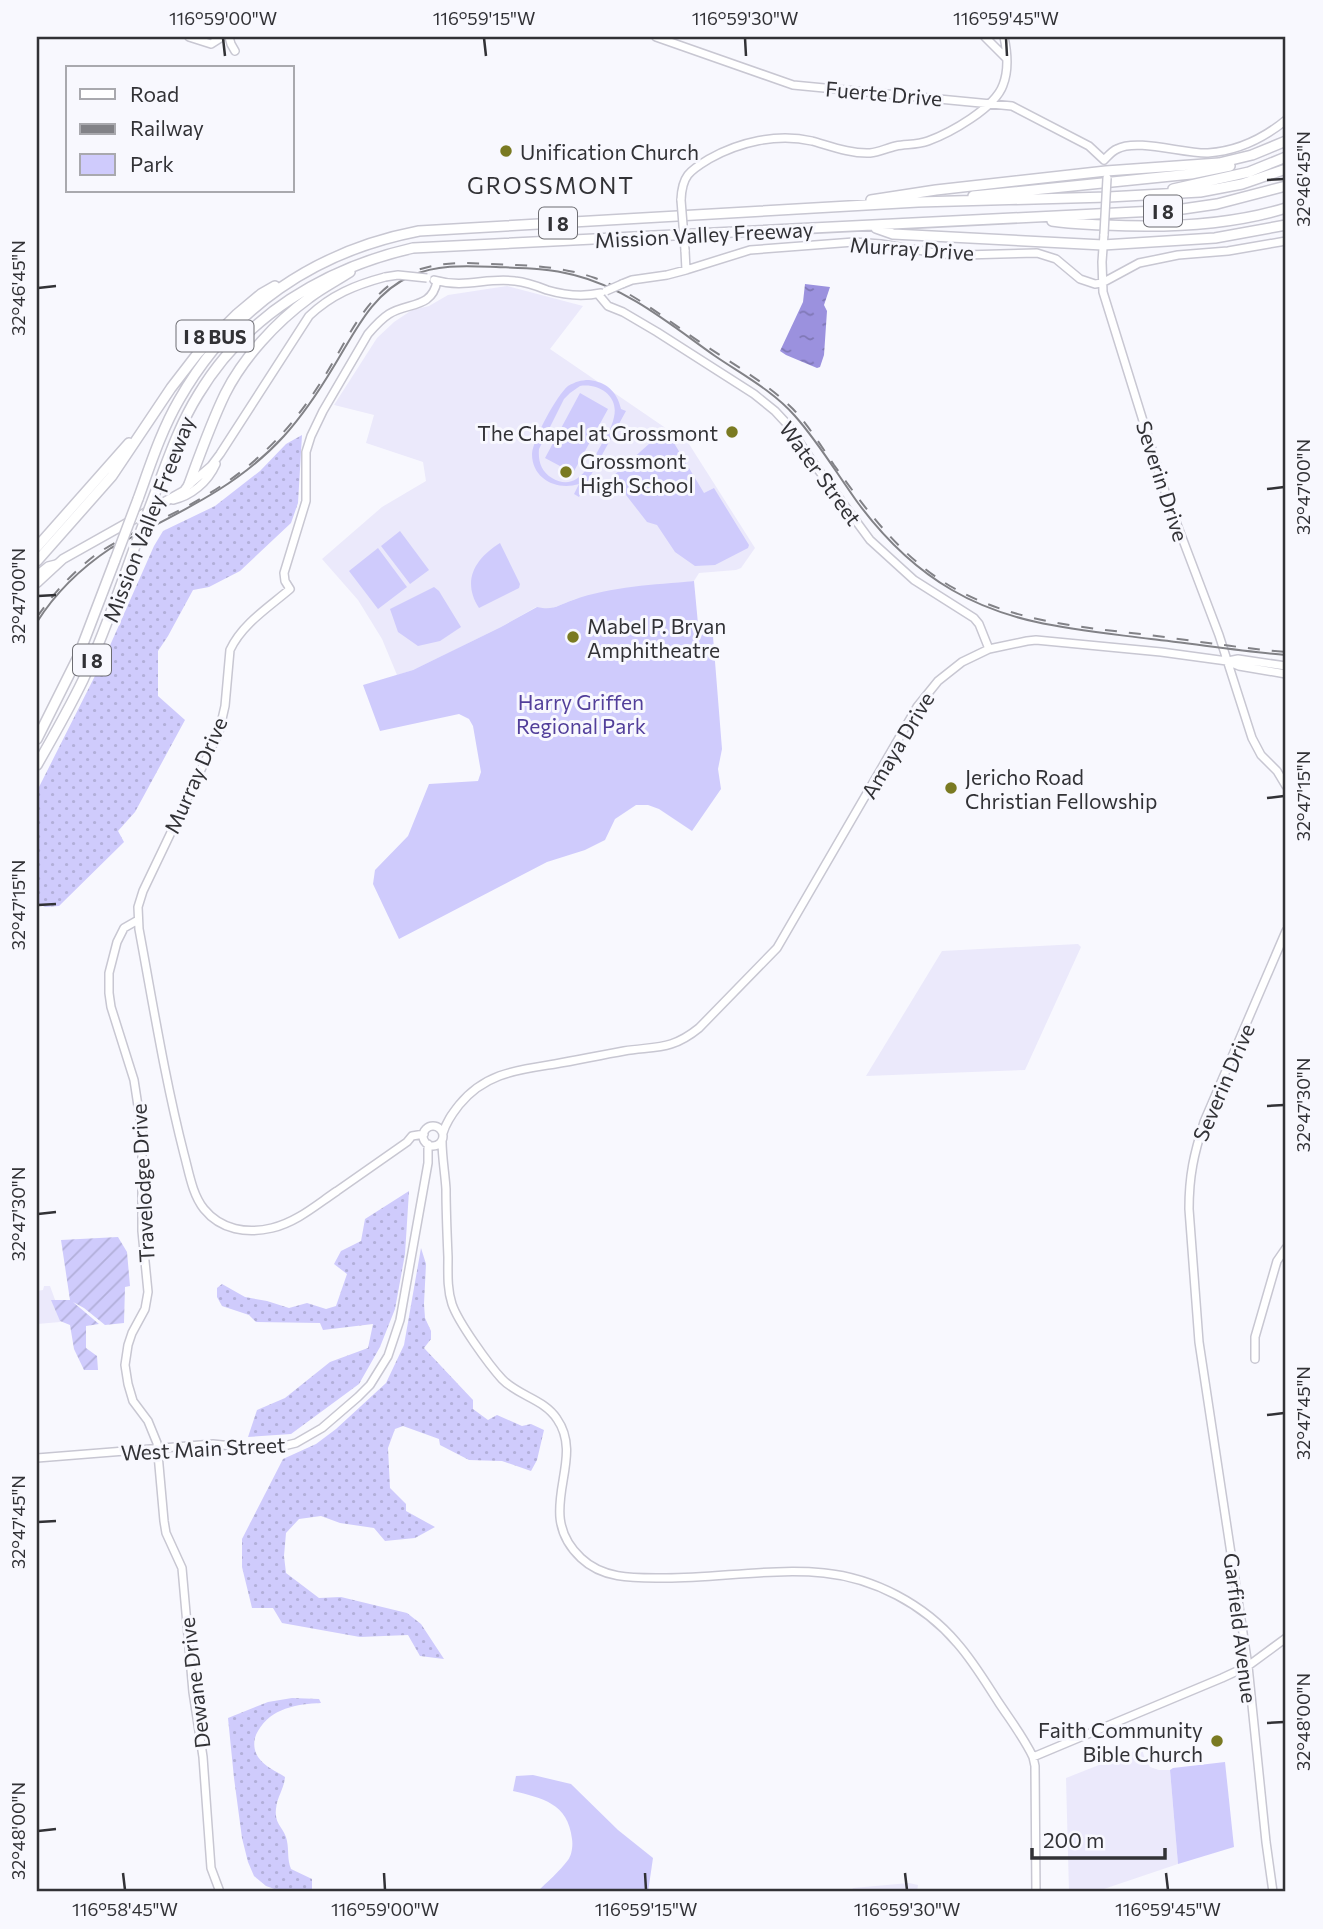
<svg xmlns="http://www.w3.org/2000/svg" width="1323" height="1929" viewBox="0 0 1323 1929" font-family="Commissioner,sans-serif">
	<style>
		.built { fill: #ebe9fb }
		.grass { fill: url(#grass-dots) }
		.park { fill: #cfcbfc; fill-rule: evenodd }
		.garden { fill: url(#garden-furrows) }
		.water { fill: url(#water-ripples) }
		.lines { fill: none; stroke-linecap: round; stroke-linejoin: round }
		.secondary-casing { stroke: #c8c7d2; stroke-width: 10 }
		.primary-casing { stroke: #c8c7d2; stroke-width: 11 }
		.highway-casing { stroke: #c8c7d2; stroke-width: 12 }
		.secondary { stroke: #fff; stroke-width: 7 }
		.primary { stroke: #fff; stroke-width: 8 }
		.highway { stroke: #fff; stroke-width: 9 }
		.tram { stroke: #828287; stroke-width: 2 }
		.rail { stroke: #828287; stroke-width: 2; stroke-dasharray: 12 12; stroke-linecap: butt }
		.secondary-bridge-casing { stroke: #c8c7d2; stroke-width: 10; stroke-linecap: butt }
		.highway-bridge-casing { stroke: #c8c7d2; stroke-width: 12; stroke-linecap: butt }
		.secondary-bridge { stroke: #fff; stroke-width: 7 }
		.highway-bridge { stroke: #fff; stroke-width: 9 }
		.ticks { fill: none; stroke: #323236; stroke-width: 2.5 }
		.poi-dot { fill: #7a7a22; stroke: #f8f8fe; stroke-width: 2.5 }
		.labels { text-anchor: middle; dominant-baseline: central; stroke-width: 6; stroke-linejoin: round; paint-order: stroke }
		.shield { fill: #f8f8fe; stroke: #6d6d72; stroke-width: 2 }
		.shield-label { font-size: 19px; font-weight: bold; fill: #323236 }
		.street-label { font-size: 21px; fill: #323236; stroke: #f8f8fe }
		.poi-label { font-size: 21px; fill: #323236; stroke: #f8f8fe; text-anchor: start }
		.park-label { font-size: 21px; fill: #523f9a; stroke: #f8f8fe }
		.neighbourhood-label { font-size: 23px; letter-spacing: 2px; fill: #323236; stroke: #f8f8fe }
		.neatline { fill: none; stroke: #323236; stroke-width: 2.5 }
		.ticks-label { font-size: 18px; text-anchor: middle; fill: #323236 }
	</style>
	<defs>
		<pattern id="grass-dots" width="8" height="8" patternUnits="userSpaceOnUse" patternTransform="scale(1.75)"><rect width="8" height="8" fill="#cfcbfc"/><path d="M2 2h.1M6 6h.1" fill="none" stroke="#b2afd9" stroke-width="1.8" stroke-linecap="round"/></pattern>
		<pattern id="garden-furrows" width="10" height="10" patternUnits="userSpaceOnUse" patternTransform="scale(1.75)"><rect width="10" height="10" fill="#cfcbfc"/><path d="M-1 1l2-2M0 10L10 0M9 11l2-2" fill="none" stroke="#b2afd9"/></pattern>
		<pattern id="water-ripples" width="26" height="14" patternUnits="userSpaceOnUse" patternTransform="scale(1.75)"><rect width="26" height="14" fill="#9b91de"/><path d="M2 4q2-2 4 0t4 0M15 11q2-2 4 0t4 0" fill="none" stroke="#7f77b5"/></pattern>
	</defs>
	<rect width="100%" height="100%" fill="#f8f8fe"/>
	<path class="built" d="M507,286L583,306L550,349L689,444L755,548L741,568L736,570L699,573L694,581L575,599L548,610L536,607L501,627L442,656L413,670L397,675L382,639L358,600L322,559L382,507L426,481L423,462L366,443L374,415L334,405L377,338L394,322L412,310L429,306L448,295Z
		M1078,944L1081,947L1025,1070L866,1076L942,951Z
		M44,1286H50L62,1319L60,1322L37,1324V1291L43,1290Z
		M1142,1748L1144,1756L1150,1767L1159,1770H1170L1178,1864L1095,1892H1069L1066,1778Z
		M909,1883L918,1885L917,1892H850L853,1888Z"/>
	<path class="grass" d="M302,435L298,503L291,523L240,571L209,587L193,590L168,636L158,651V696L185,720L135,812L118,831L124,842L59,906L45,907L37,903V791L108,650L154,546L163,531L215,506L260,471L286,444Z
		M409,1191L405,1254L395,1309L380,1347L359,1384L291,1434L248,1437L257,1410L285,1398L330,1362L368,1348L373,1324L323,1330L320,1323L256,1322L249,1315L222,1306L217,1297V1288L222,1284L245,1297L267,1301L289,1308L307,1303L326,1309L336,1306L347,1274L334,1264L341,1251L361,1241L365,1219Z
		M421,1248L426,1264L424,1304L425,1318L431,1331V1339L424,1348L473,1400V1409L488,1420L497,1415L522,1426L531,1424L544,1430L537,1460L531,1471L502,1461L469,1460L440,1445L439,1439L403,1426L395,1429L388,1448L390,1488L406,1504V1511L435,1527L415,1538L385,1541L374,1528L340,1523L321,1516L299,1519L286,1533L284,1556L286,1573L319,1598L341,1597L407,1613L421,1624L444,1659L420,1656L408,1635L360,1637L282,1623L273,1608H252L242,1567V1539L283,1459L316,1444L336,1429L386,1383L404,1345Z
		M292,1698L319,1699L321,1703C297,1704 271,1708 258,1731C253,1739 253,1749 258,1757C265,1767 276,1771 285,1777C284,1789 277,1797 276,1809C274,1825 285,1828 287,1841C289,1851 287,1859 291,1869L312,1879V1892H283L266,1886L254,1876L248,1862L242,1838L234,1778L228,1718L268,1702Z"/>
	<path class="park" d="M589,380C606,382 617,391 621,409L626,411L579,497L574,494L579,484C557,491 532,479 532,454C533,439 557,395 568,386C575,382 581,380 589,380ZM580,386C599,383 619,396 614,417C612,428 605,438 600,447C590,465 577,493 552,478C541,471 538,461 539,449L564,399L570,393Z
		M580,393L608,409L573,473L545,458Z
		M665,434L671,438L704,493L714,488L749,545L748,548L715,565L695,566L675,552L657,525L647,522L612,477L659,435Z
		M400,531L429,570L410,584L381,546Z
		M500,543L520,584L519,588L479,608C461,580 476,558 500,543Z
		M378,548L407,587L378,609L349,571Z
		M694,581L698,624H712L722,749L718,769L721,789L692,831L659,809L648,805H636L615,819L605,840L585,850L547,862L399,939L373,884L375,870L408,836L429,784L478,781L481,772L473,726L469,719L459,714L380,731L363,685L413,670L501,627L537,607C554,611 558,605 573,600C612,586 654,585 694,581Z
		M434,587L439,591L461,627L440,641L418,646L398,632L390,609Z
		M1225,1762L1234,1847L1178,1864L1170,1770L1173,1768Z
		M533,1775L571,1784L618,1830L653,1858L648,1892H537C547,1882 560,1871 568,1860C572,1855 573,1845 572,1839C568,1803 542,1798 513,1791L516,1776Z"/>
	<path class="garden" d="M118,1237L127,1252L130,1286L125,1287L124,1323L105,1325L84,1308L73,1302L99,1324L86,1326V1348L97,1356L98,1370H84L74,1349L70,1325L60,1321L51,1300H70L61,1240Z"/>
	<path class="water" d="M805,284L830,287L824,305L827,311L824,355L820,367L817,368L786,355L780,351L803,302Z"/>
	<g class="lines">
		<defs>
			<path id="secondary" d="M189,37L211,44L222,37
				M229,37L231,44L235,51
				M656,37L793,85L1012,106L1089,146L1104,160
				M985,37L1006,58
				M1104,160C1108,156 1112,151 1117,149C1137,138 1184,154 1208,153C1237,151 1264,138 1286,120
				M681,200C682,176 689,171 709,159C739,142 777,133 812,141C830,146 851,154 870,153C879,152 887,148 896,146C906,144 917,145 928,141C950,133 995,108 1003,85C1009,70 1007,51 1004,37
				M1104,234L1102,262L1103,292L1167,498L1219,635L1252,738L1261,755L1277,771L1286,786
				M685,250L686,270
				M434,280C466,289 486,277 515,281C526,282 537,286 547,290C564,295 583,297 601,293
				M622,284L632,280L667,275L686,270L750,250L854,242L881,244L942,254L964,255L1037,253L1056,259L1080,279L1095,284L1102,283L1139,263L1178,255L1228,251L1286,241
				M598,294L608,306L623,312L657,332L754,394L775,411L788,425L814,464L870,540L914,580L974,618L979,624L989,649
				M190,484L211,466L220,454L309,316C331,295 355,285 385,277
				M173,500C191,496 208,482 216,464
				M37,575L48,566L56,564
				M1228,661L1238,659L1286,666
				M138,920L124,928L117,942L109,973V993L111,1007L134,1080L142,1132V1231L148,1292L145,1309L132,1333L128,1345L125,1365L128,1384L133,1401L148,1421L157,1443L164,1521L166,1533L182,1568L193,1692L203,1757L211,1868L220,1892
				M423 1136a10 10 0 1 1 20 0a10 10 0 1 1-20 0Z
				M443,1133C446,1122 452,1114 459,1105C485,1073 517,1070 555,1064C578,1060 601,1055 624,1051C657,1046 672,1050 699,1028L777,948L917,707L938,681L962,662L989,649L1027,641L1036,640L1161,652L1227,661L1239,666L1286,674
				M424,1134L412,1136L407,1142C384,1158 360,1175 337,1191C316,1205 297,1222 272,1228C247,1234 221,1230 204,1209C192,1194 189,1172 184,1154C165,1080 153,1004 139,929L138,907L143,891L219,732L225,706L230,650C242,624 269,607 290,589L285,581L284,573L306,501V452L311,436L323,411L368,334C374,327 381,319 389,314C408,302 432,309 437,281
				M442,1141C442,1157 445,1173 446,1189C446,1211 447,1234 448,1257C448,1273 447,1289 452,1304C458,1322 489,1365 502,1379C518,1396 544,1399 557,1419C587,1462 532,1512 581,1558C604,1580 636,1578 666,1578C718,1578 772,1568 824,1573C874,1578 924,1604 957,1643C973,1661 986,1683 999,1703C1011,1721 1024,1738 1033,1757L1035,1766L1036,1892
				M1255,1359V1337L1277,1261L1286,1248
				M37,1458L213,1444L260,1449L275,1448L296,1443L322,1428L358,1397L370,1385L388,1356L400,1320L428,1163V1144
				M1033,1757L1222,1678L1248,1666L1286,1638
				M1273,1892L1266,1842L1248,1666L1199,1342L1189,1209C1189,1175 1194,1154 1204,1122L1286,931"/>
			<path id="primary" d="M37,583L63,559L184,491L189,484"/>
			<path id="highway" d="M1173,189L1249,172L1286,157
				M973,196L1191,174L1230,166
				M871,200L936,190L1106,171L1219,163L1252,155L1286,141
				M1052,221C1070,224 1087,224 1105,225C1165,228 1228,226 1286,208
				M876,228L893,234L1103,245L1215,238L1286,225
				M189,484C200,454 211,423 225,394C243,358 276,322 309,298C322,288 336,281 350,272
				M157,488C169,456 180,424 198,395C245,316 325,268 413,248L1176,210L1217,204L1286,186
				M138,499C150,466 161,431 179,400C231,308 315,251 419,231L918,202L1108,197L1200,192L1242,184L1286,169
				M37,547L129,443
				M37,561L112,476L171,388L198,353L237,314L261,294L275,286
				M37,739L78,657L115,560
				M37,765C53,737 69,709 83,680C103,637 118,593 134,549"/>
		</defs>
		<use href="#secondary" class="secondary-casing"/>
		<use href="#primary" class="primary-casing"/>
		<use href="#highway" class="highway-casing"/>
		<use href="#secondary" class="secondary"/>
		<use href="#primary" class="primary"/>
		<use href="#highway" class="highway"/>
		<path class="tram" d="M37,622C56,592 81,568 111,548C173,515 236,489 284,436C303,415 319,391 334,366C355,332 372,293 411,276C438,264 467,266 496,267C522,268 548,268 574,275C627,288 671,325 715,356C743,375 773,391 795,416C819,443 837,474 858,503C884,538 914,568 952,590C1013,626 1082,630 1151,639C1196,644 1241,651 1286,655"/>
		<path class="rail" d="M37,617C53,594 72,573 94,556C121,537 153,524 182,509C212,493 240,475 264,452C289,429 308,403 326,374C347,340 364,299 400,278C428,262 458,262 489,264C525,265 561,266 595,278C636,293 670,323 706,346C736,366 768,384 793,409C809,426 821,446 834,465C867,511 900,556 950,586C1012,622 1080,627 1149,635C1195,641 1240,648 1286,652"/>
		<defs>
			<path id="secondary-bridge" d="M681,200L685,250
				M1104,234L1107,178
				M385,277L398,275L427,278
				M606,291L622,284"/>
			<path id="highway-bridge" d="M134,549L157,488
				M115,560L138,499"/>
		</defs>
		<use href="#secondary-bridge" class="secondary-bridge-casing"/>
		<use href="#highway-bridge" class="highway-bridge-casing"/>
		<use href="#secondary-bridge" class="secondary-bridge"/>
		<use href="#highway-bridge" class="highway-bridge"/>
	</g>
	<path class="ticks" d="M223,38L225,56M484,38L486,56M745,38L746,56M1006,38L1007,56M1267,180L1284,179M38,288L56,286M1267,489L1284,487M38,596L56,595M1267,798L1284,796M38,905L56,904M1267,1106L1284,1105M38,1214L56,1212M1267,1415L1284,1413M38,1522L56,1521M1267,1723L1284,1722M38,1831L56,1829M123,1873L125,1890M384,1873L385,1890M645,1873L646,1890M905,1873L907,1890M1166,1873L1168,1890"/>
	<g class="poi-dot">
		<circle cx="506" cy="151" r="7"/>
		<circle cx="732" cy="432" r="7"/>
		<circle cx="566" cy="472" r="7"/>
		<circle cx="573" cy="637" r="7"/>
		<circle cx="951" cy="788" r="7"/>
		<circle cx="1217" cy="1741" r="7"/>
	</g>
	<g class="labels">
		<g class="shield">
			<rect x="1144" y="195.5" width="38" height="31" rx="5"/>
			<rect x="539" y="207.5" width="38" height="31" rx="5"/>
			<rect x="176.5" y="320.5" width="77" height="31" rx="5"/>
			<rect x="73" y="644.5" width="38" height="31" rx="5"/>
		</g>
		<g class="shield-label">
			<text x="1163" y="211">I 8</text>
			<text x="558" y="223">I 8</text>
			<text x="215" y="336">I 8 BUS</text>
			<text x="92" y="660">I 8</text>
		</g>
		<g class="street-label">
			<text transform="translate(884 93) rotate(5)">Fuerte Drive</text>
			<text transform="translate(704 234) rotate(-3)">Mission Valley Freeway</text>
			<text transform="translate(912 248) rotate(4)">Murray Drive</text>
			<text transform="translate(821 473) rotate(54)">Water Street</text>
			<text transform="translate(1163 481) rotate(72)">Severin Drive</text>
			<text transform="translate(148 519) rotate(-69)">Mission Valley Freeway</text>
			<text transform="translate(897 745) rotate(-59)">Amaya Drive</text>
			<text transform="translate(195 775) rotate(-66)">Murray Drive</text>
			<text transform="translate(1223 1082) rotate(-67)">Severin Drive</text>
			<text transform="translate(142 1183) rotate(-93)">Travelodge Drive</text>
			<text transform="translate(203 1448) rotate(-3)">West Main Street</text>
			<text transform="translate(1241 1628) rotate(83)">Garfield Avenue</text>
			<text transform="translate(194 1683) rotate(-97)">Dewane Drive</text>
		</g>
		<g class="poi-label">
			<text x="520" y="151">Unification Church</text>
			<text x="718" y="432" text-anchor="end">The Chapel at Grossmont</text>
			<text x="580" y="460">Grossmont<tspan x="580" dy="24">High School</tspan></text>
			<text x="587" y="625">Mabel P. Bryan<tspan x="587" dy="24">Amphitheatre</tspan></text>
			<text x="965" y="776">Jericho Road<tspan x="965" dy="24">Christian Fellowship</tspan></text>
			<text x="1203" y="1729" text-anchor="end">Faith Community<tspan x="1203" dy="24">Bible Church</tspan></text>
		</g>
		<g class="park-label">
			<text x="581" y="701">Harry Griffen<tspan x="581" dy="24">Regional Park</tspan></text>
		</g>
		<g class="neighbourhood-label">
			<text x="551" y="185">GROSSMONT</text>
		</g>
	</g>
	<rect width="1323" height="1929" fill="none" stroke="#f8f8fe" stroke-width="77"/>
	<rect x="66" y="66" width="228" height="126" fill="#f8f8fe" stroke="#a9a9ae" stroke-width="2"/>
	<rect x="80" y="89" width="35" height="10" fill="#ffffff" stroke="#a9a9ae" stroke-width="2"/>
	<text x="130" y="102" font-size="21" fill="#323236">Road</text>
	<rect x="80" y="124" width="35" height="10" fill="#828287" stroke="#a9a9ae" stroke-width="2"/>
	<text x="130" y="136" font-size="21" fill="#323236">Railway</text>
	<rect x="80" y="154" width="35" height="21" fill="#cfcbfc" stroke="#a9a9ae" stroke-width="2"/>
	<text x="130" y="172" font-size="21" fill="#323236">Park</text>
	<path d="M1032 1848v10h133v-10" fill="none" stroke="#323236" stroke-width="3.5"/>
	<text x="1043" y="1848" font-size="21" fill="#323236" stroke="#f8f8fe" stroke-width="5" paint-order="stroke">200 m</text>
	<rect x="38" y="38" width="1246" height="1852" class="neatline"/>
	<g class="ticks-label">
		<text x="223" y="25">116°59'00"W</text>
		<text x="484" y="25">116°59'15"W</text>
		<text x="745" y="25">116°59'30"W</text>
		<text x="1006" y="25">116°59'45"W</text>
		<text transform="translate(1304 179) rotate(-90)" y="6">32°46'45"N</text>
		<text transform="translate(19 288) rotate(-90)" y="6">32°46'45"N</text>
		<text transform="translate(1304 487) rotate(-90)" y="6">32°47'00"N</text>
		<text transform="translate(19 596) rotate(-90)" y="6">32°47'00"N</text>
		<text transform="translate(1304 796) rotate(-90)" y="6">32°47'15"N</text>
		<text transform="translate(19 905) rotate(-90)" y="6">32°47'15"N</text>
		<text transform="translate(1304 1105) rotate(-90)" y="6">32°47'30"N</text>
		<text transform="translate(19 1214) rotate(-90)" y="6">32°47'30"N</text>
		<text transform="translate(1304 1413) rotate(-90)" y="6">32°47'45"N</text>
		<text transform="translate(19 1522) rotate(-90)" y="6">32°47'45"N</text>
		<text transform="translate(1304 1722) rotate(-90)" y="6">32°48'00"N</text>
		<text transform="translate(19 1831) rotate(-90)" y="6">32°48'00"N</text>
		<text x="125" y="1916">116°58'45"W</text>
		<text x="385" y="1916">116°59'00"W</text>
		<text x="646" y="1916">116°59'15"W</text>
		<text x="907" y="1916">116°59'30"W</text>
		<text x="1168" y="1916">116°59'45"W</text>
	</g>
</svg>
